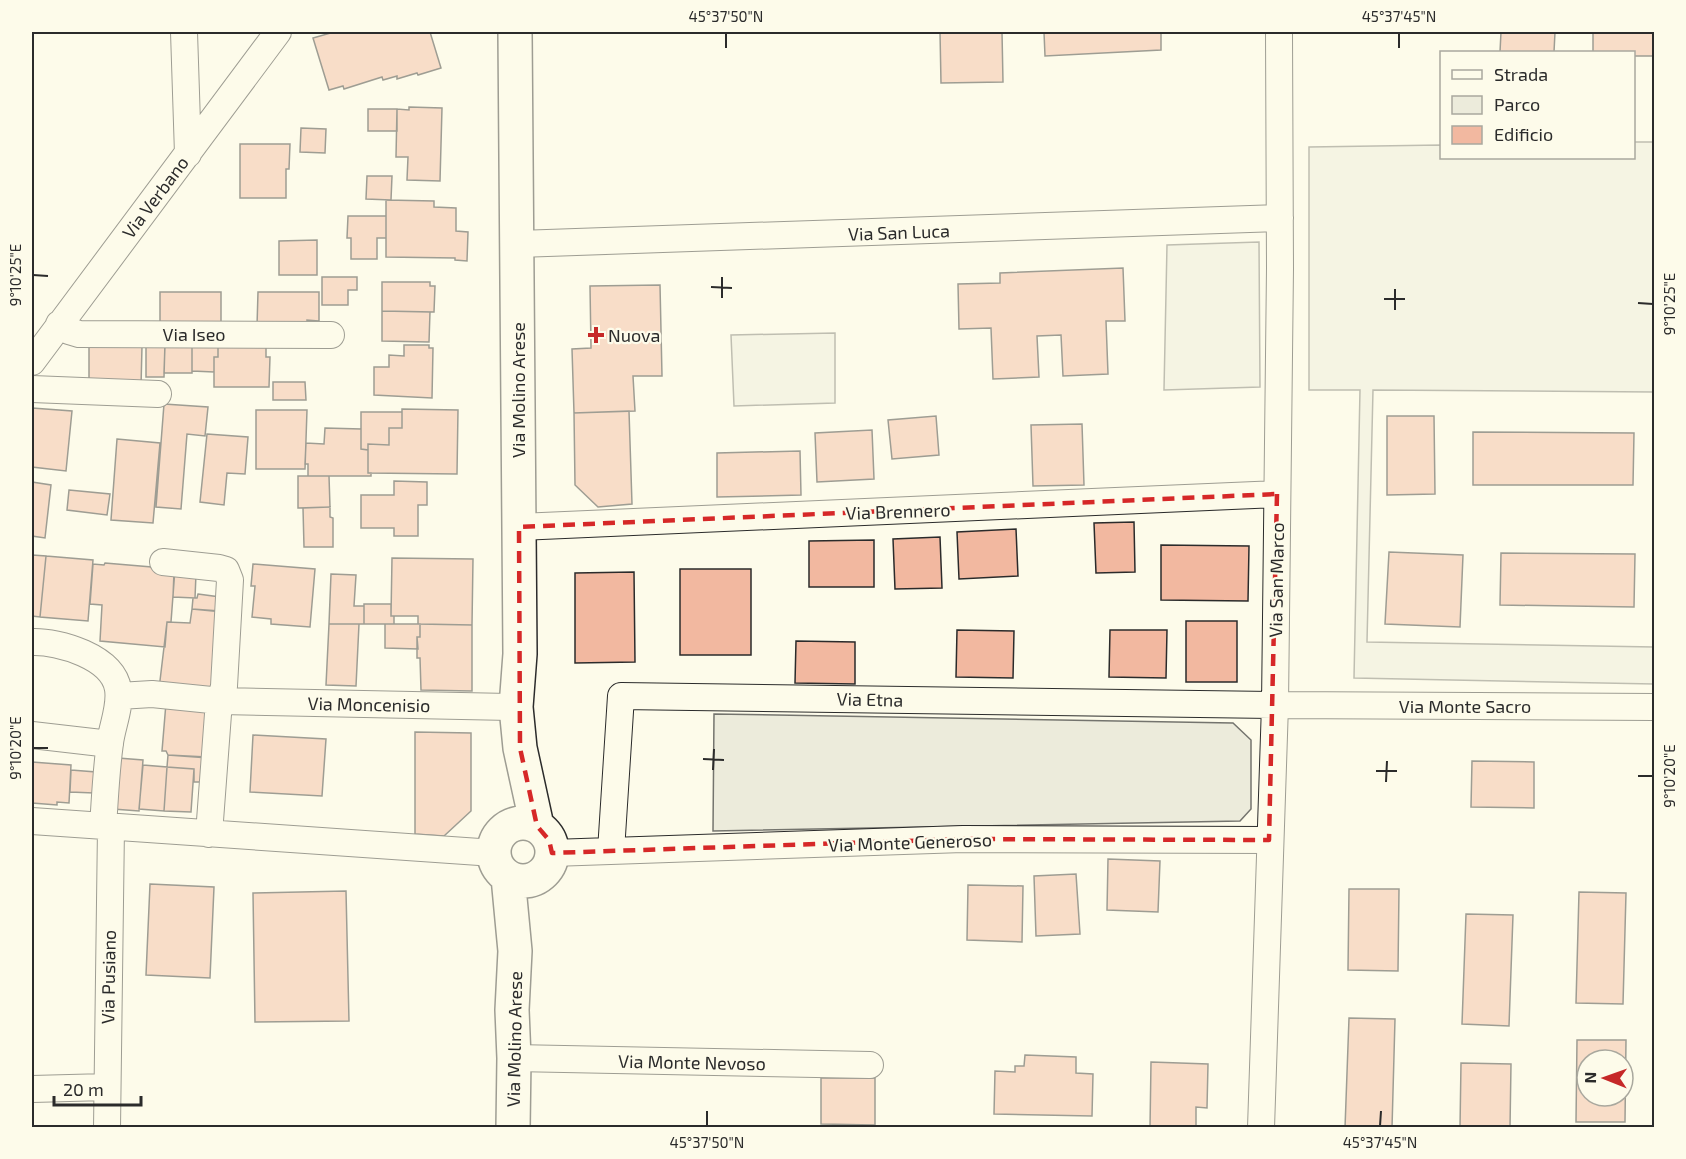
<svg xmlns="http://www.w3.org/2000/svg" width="1686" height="1159" viewBox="0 0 1686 1159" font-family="'Exo 2',sans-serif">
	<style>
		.green { fill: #ecebdb; stroke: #74746e; stroke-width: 1.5 }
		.building { fill: #f2b8a0; stroke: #2b2b2b; stroke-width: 1.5; fill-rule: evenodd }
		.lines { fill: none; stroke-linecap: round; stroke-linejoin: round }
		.minor-casing { stroke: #2b2b2b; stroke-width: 28 }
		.tertiary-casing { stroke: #2b2b2b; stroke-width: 36 }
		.minor { stroke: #fdfbea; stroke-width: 26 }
		.tertiary { stroke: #fdfbea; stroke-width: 33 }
		.marked { fill: none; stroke: #d62828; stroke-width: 4.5; stroke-dasharray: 12 8; stroke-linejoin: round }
		.ticks { fill: none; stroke: #2b2b2b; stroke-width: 2 }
		.poi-dot { fill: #c62828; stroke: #fdfbea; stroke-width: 2 }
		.labels { text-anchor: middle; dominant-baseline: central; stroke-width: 4.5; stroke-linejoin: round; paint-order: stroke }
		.street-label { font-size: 18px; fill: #2b2b2b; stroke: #fdfbea }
		.poi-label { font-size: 18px; fill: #2b2b2b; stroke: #fdfbea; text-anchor: start }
		.neatline { fill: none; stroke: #2b2b2b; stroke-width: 2 }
		.ticks-label { font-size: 15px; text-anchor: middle; fill: #2b2b2b }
	</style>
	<rect width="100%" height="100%" fill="#fdfbea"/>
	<path class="green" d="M1634,142H1654V392L1373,390L1367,642L1654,647V684L1354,678L1360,390H1309V147L1441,145L1442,158H1634Z
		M1259,242L1260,387L1164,390L1167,245Z
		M835,333V403L734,406L731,335Z
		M714,714L1233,723L1251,740V809L1240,821L713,831Z"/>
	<path class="building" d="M334,32H430L441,68L418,75L417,73L397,79V76L383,80L382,77L344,89L343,86L329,90L313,38Z
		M940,32H1002L1003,82L941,83Z
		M1044,32H1161V50L1045,56Z
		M1501,32H1555L1554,52H1500Z
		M1593,32H1654V56H1634V52H1593Z
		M409,107L442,108L440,181L407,180L408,157H396L397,109L409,110Z
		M368,109H397V131H368Z
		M301,128L326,129L325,153L300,152Z
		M240,144H290L289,169H286V198H240Z
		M367,176H392L391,200L366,199Z
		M386,200L434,201V207L456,208V231L468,232L467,261L455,260V258L386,257Z
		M348,216H386V238H377V259H351V238H347Z
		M317,240V275H279V241Z
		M1123,268L1125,321H1106L1108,374L1063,376L1061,335L1037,336L1039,377L993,379L991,328L959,329L958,284L1000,283V273Z
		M322,277H357V290H348V305H322Z
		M382,282H430V286H435L434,312L382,311Z
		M660,285L662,376H633L635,411L574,413L572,349L591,348L590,286Z
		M160,292H221V325H160Z
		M258,292H319V321L307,320V326H257Z
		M382,311L430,312L429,342L382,341Z
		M146,342H165L164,377H146Z
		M218,344H266V357H270L269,387H214V357H218Z
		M89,345L142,346L141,387H89Z
		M165,345L192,346V373H164Z
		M404,345H429V348H433L432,398L374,395V367H389V355L404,356Z
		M192,346H218V357H214V372L192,371Z
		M273,382H305L306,400H273Z
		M164,404L208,407L205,436L187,434L181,509L156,507Z
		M32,408L72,411L66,471L32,467Z
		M402,409L458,410L457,474L368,473V444L389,445V428H402Z
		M256,410H307L305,469H256Z
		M629,411L632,504L598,507L575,485L574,413Z
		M361,412H402V428H389V445L368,444V450L361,449Z
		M936,416L939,455L892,459L888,420Z
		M1387,416H1434L1435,494L1387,495Z
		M1082,424L1084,485L1033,486L1031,425Z
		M325,428L361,429V449L368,450V473H371V476H308V464H305L306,443L324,444Z
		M872,430L874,479L817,482L815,433Z
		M1473,432L1634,433L1633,485H1473Z
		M207,434L248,437L245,474L227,473L224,505L200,502Z
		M117,439L160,443L153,523L111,520Z
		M800,451L801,495L717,497V453Z
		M298,476H329L330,507L298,508Z
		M394,481L427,482V505H418V536H394V528H361V495H394Z
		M32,482L51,485L45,538L32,536Z
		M69,490L110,494L107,515L67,510Z
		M330,507V517L333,518V547H304L303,508Z
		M1134,522L1135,572L1096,573L1094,523Z
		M1016,529L1018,576L959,579L957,532Z
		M940,537L942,588L895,589L893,539Z
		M874,540V587H809V541Z
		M1161,545L1249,546L1248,601L1161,600Z
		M1389,552L1463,555L1460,627L1385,624Z
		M1501,553L1635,554L1634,607L1500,605Z
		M32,555L46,556L40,617L32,616Z
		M46,556L93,560L88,621L40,617Z
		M392,558L473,559L472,625L418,624V616H391Z
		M105,563L175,569L171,622H167L165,647L100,641L102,605L90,604L93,564L104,565Z
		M253,564L315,569L310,627L271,624V619L252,617L255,586H251Z
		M680,569H751V655H680Z
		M174,572L196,574L195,598L173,597Z
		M634,572L635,662L575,663V573Z
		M331,574L356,575L354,606H364V624H329Z
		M198,594L220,597V611L192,609L193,598H197Z
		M364,604H391V616H394V624H364Z
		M192,609L223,612L216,695L159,689L167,622L190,623Z
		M1186,621H1237V682H1186Z
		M329,624H359L356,686L326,685Z
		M385,624H420V637H417L418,649L385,648Z
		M420,624L472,625V691L421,690L420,658H417V637H420Z
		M957,630L1014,631L1013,678L956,677Z
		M1110,630H1167L1166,678L1109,677Z
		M796,641L855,642V684L795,683Z
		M166,703L213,707L208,758L168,755L166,751H162Z
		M415,732L471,733V811L444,836L415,834Z
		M253,735L326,739L322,796L250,792Z
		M168,755L206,757L204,782H194V769L167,767Z
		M118,758L143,760L139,811L113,809Z
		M1472,761L1534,762V808L1471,807Z
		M32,762L71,765L69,803L57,802V805L32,803Z
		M143,765L167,767L164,811L139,809Z
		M167,767L194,769L191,812L164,811Z
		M71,770L96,772L94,793L70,792Z
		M1108,859L1160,861L1158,912L1107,910Z
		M1076,874L1080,934L1036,936L1034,876Z
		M150,884L214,887L210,978L146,975Z
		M968,885L1023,886L1022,942L967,940Z
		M1349,889H1399L1398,971L1348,970Z
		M346,891L349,1021L255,1022L253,893Z
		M1579,892L1626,893L1623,1004L1576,1003Z
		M1466,914L1513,915L1509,1026L1462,1024Z
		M1349,1018L1395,1019L1392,1128H1345Z
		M1577,1040H1626L1625,1122H1576ZM1587,1060H1623V1096H1587Z
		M1025,1055L1076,1057V1073L1093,1074L1092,1116L994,1114L995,1071L1015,1072V1066H1024Z
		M1151,1062L1208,1064L1207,1108L1196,1107V1128H1150Z
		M1461,1063L1511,1064L1510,1128H1460Z
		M821,1078H875V1125L821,1124Z"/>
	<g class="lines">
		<defs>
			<path id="minor" d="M184,32L188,154
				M518,244L1280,218
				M59,324L69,331L79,334L331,335
				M32,362L278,32
				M32,389L158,394
				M519,527L1277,494
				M163,562L219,568L226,570L230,580L224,686L218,714L209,834
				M32,642C59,641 113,657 118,689C121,707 112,726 110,743C106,771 105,799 103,826
				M119,696L152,694L221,701L516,707
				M32,735L110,744
				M32,821L494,853
				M611,851L621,696L1275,705L1654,707
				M552,853L963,839L1269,840
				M514,1058L870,1065
				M32,1089L107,1087
				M107,1128L111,827
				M1261,1128L1275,705L1280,268L1279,32"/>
			<path id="tertiary" d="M515,32L520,654L516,707L520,748L537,826
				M494 852a29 29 0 1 1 58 0a29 29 0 1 1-58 0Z
				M508,877L515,951L512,1010L514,1058L513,1128"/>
		</defs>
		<use href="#minor" class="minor-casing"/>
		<use href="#tertiary" class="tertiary-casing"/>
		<use href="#minor" class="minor"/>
		<use href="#tertiary" class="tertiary"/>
	</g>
	<path d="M0 0H1686V1159H0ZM1277,494L1269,840L963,839L552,853L549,840L537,826L520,748L519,527Z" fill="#fdfbea" fill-opacity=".55" fill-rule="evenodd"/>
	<path class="marked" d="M1277,494L1269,840L963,839L552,853L549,840L537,826L520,748L519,527Z"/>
	<path class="ticks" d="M726,48V33M1399,48V33M33,275L48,276M711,287L732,288M722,298V277M1384,299H1405M1638,303L1653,304M1395,310V289M33,748H48M703,759L724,760M713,770L714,749M1376,771H1397M1638,776H1653M1386,782L1387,761M707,1126V1111M1380,1126L1381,1111"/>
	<path class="poi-dot" d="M593 326h6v6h6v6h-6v6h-6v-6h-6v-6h6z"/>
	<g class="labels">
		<g class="street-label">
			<text transform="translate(155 197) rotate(-53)">Via Verbano</text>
			<text transform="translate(899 232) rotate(-2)">Via San Luca</text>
			<text x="194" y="334">Via Iseo</text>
			<text transform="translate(518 390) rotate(-90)">Via Molino Arese</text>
			<text transform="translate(898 511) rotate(-2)">Via Brennero</text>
			<text transform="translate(1276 580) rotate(-89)">Via San Marco</text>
			<text transform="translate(870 699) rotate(1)">Via Etna</text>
			<text transform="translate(369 704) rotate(1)">Via Moncenisio</text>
			<text x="1465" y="706">Via Monte Sacro</text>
			<text transform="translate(910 842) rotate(-2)">Via Monte Generoso</text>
			<text transform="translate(108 977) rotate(-89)">Via Pusiano</text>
			<text transform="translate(514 1039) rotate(-89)">Via Molino Arese</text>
			<text transform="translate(692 1062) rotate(1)">Via Monte Nevoso</text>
		</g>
		<g class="poi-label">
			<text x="608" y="335">Nuova</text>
		</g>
	</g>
	<rect width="1686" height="1159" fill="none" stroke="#fdfbea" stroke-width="66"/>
	<rect x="1440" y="51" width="195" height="108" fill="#fdfbea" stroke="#a9a89e" stroke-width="1.5"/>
	<rect x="1452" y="70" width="30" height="9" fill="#fdfbea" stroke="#a9a89e" stroke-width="1.5"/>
	<text x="1494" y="81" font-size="18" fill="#2b2b2b">Strada</text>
	<rect x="1452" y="96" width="30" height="18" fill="#ecebdb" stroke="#a9a89e" stroke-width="1.5"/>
	<text x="1494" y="111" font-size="18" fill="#2b2b2b">Parco</text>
	<rect x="1452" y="126" width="30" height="18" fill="#f2b8a0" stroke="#a9a89e" stroke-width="1.5"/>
	<text x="1494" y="141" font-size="18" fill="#2b2b2b">Edificio</text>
	<g transform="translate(1605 1078) rotate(271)"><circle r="28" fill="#fdfbea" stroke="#a9a89e" stroke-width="1.5"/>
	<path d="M0-4.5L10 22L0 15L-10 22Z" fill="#c62828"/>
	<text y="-9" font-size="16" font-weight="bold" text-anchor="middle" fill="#2b2b2b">N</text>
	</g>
	<path d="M54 1096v9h87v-9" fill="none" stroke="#2b2b2b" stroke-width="3"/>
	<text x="63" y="1096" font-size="18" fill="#2b2b2b" stroke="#fdfbea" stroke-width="4.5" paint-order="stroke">20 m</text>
	<rect x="33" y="33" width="1620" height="1093" class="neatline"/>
	<g class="ticks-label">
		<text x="726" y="22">45°37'50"N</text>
		<text x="1399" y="22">45°37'45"N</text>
		<text transform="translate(16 275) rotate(-90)" y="5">9°10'25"E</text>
		<text transform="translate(1670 304) rotate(-90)" y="5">9°10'25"E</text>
		<text transform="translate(16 748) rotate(-90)" y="5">9°10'20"E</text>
		<text transform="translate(1670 776) rotate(-90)" y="5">9°10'20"E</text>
		<text x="707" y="1148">45°37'50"N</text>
		<text x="1380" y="1148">45°37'45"N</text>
	</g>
</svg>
